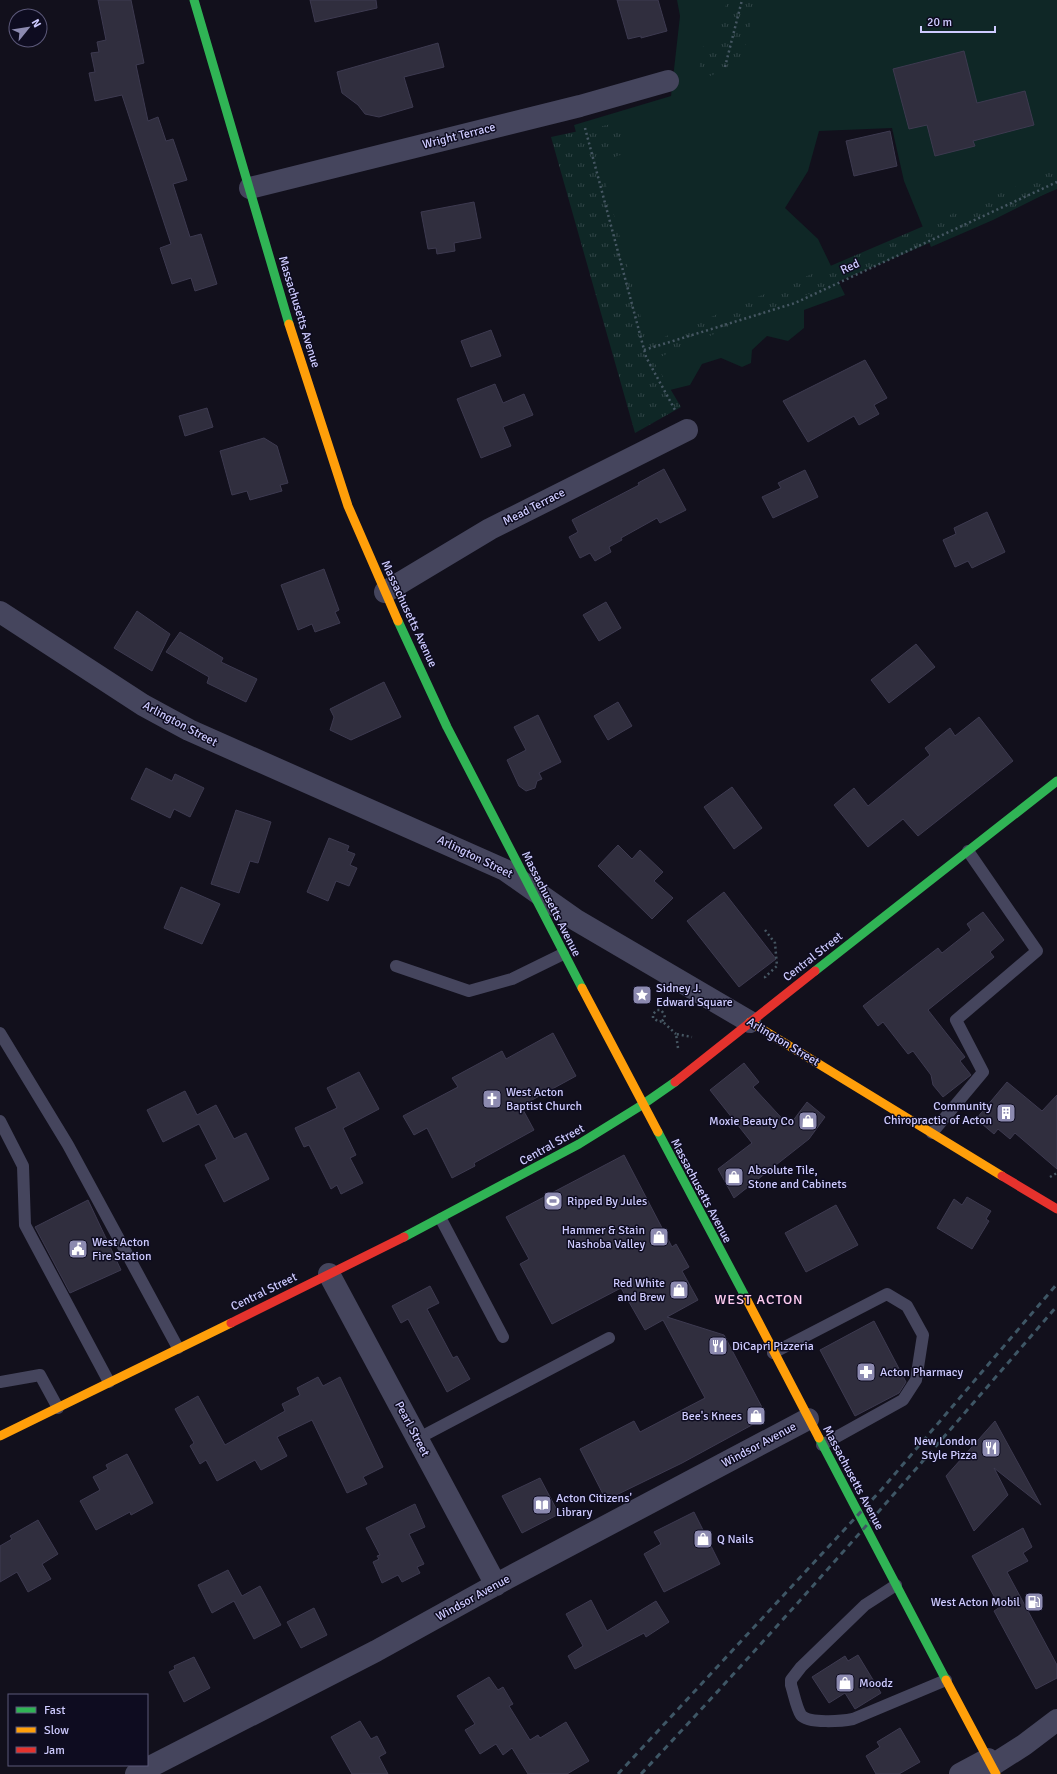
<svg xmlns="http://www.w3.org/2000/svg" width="1057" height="1774" viewBox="0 0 1057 1774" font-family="Signika,sans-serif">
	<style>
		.grass { fill: #0f2726 }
		.park { fill: url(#park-tufts) }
		.building { fill: #302e3e; stroke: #3d3a50 }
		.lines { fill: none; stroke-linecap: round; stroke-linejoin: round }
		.path { stroke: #465763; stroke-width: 2.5; stroke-dasharray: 2 3; stroke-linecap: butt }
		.lane { stroke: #45455d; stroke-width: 12 }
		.street { stroke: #45455d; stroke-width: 22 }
		.fast { stroke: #30b455; stroke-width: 9 }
		.slow { stroke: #ff9f0a; stroke-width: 9 }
		.jam { stroke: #e5322d; stroke-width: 9 }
		.rail { stroke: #3e5665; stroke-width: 3; stroke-dasharray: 6 5; stroke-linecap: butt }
		.labels { text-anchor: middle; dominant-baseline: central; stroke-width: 3; stroke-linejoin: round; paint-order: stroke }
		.street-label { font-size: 12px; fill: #cecbff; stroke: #0e0c20 }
		.poi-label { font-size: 12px; fill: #cecbff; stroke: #0e0c20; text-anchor: start }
		.quarter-label { font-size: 14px; letter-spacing: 1px; fill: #ffcdf0; stroke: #0e0c20 }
	</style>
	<defs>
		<pattern id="park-tufts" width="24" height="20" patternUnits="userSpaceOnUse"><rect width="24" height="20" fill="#0f2726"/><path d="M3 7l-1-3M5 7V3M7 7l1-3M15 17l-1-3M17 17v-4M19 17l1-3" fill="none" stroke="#314547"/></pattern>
	</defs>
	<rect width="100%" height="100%" fill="#12101c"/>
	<path class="grass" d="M677,0H1057V188L993,220L931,247L904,181L892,128L819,131L808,171L785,208L818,239L845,295L804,310V328L788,341L767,336L752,350L751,363L742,367L721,358L702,364L690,385L654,394L636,355L574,125L671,96L680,16Z"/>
	<path class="park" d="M727,0H756L741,66L703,78L695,49L717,43Z
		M621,122L626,153L600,162L648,344L1057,169V189L653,360L681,407L635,433L551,137Z"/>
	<path class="building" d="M98,0H131L144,63L136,65L148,121L158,117L166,141L173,139L187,180L173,184L190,237L201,234L217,284L195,291L191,278L172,284L160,248L171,244L122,95L95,101L89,73L95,72L91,53L99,52L97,42L106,40Z
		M310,0H376L377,8L315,22Z
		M617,0H658L667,31L641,38V36L628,39Z
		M438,43L444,67L404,77L413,107L379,117L365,114L358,105L342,93L337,72Z
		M964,51L977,103L1025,91L1034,125L973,141L975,146L935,156L927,125L909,129L893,69Z
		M890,131L897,166L854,176L846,141Z
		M474,202L481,238L454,243L455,251L437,254L436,248L428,249L421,212Z
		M491,330L501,356L471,367L461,341Z
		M865,360L887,398L874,405L879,414L859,425L854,416L808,442L783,401Z
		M495,384L503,403L524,394L533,415L503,427L511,446L481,458L457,399Z
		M207,408L213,427L185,436L179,416Z
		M264,438L277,446L288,483L280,485L282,491L250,500L247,491L232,495L220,451Z
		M664,469L686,510L660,523L657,518L621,538L622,540L609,547L611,552L595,561L590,553L580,558L569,537L578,532L572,520L639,485L638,483Z
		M805,470L818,497L773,518L762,497L781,488L778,483Z
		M987,512L1005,552L972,568L968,561L955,567L943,540L956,534L954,528Z
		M324,569L339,610L335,612L340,623L315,632L312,624L298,630L281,585Z
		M606,602L621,628L599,641L583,615Z
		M137,611L170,634L152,671L114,648Z
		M180,632L223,658L221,662L257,679L246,702L207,683L209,677L166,652Z
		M916,644L935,667L889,703L871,680Z
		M384,682L401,717L351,740L330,730L334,717L330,709Z
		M618,702L632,726L608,740L594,716Z
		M538,715L561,762L539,773L542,779L537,781L535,788L526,791L519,786L507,760L526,750L514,727Z
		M979,717L1013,761L918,836L903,819L868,847L834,805L854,788L868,806L930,755L925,748L950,728L955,736Z
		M146,768L172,781L175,774L204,788L190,817L174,809L170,818L131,799Z
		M732,787L762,828L734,849L704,807Z
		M236,810L271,822L258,863L250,861L239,893L211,884Z
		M329,838L349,846L347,851L355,854L350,865L357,868L349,886L336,881L328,901L307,892Z
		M618,845L632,859L640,850L663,872L654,881L673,898L652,919L598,866Z
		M181,887L220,904L202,944L164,928Z
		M724,892L776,959L739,987L687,921Z
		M983,912L1004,940L990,952L994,957L928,1010L965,1057L960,1061L971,1075L943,1097L933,1085L931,1075L913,1051L908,1054L883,1022L878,1026L863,1006L938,948L942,953L971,930L967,924Z
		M553,1033L576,1076L521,1106L534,1130L474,1163L475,1166L452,1178L427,1128L414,1135L403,1116L458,1087L452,1078L502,1051L506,1059Z
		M744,1063L759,1082L753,1087L789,1126L807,1102L825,1117L809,1139L734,1198L718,1169L752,1143L710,1090Z
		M359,1072L379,1109L343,1128L356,1155L350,1158L363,1183L341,1194L337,1185L331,1189L309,1145L304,1147L295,1128L337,1108L327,1088Z
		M1007,1082L1042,1111L1057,1095V1169L1015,1133L1010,1139L998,1129L994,1134L976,1119Z
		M185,1091L197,1115L216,1105L234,1139L246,1133L269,1179L224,1202L205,1165L217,1159L199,1124L163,1142L147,1110Z
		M624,1155L672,1247L676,1244L689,1267L682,1271L698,1300L667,1317L724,1335L765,1413L761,1420L682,1463L606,1500L580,1449L634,1421L640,1432L705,1398L663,1320L645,1330L621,1288L552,1324L520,1264L529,1259L506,1217Z
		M967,1197L991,1211L986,1219L989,1221L972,1249L937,1228L954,1199L962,1205Z
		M88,1200L121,1270L70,1293L35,1227Z
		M836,1205L858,1245L806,1272L785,1233Z
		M430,1286L439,1303L427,1309L453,1358L457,1356L470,1379L447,1392L408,1319L401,1323L392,1306Z
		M874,1321L906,1382L899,1393L855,1416L820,1350Z
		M318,1377L323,1386L340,1377L383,1467L363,1477L367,1484L347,1493L312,1420L277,1437L287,1456L261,1470L255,1460L217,1481L206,1460L200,1464L190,1446L194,1443L175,1409L198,1396L225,1445L285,1411L282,1404L300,1395L297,1388Z
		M995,1421L1041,1505L994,1468L1008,1495L974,1531L946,1476Z
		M127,1454L153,1503L131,1515L130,1512L96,1530L80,1501L100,1490L93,1477L108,1469L106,1465Z
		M540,1478L559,1514L522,1533L502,1496Z
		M415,1504L425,1527L409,1534L424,1564L417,1567L420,1573L402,1582L398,1575L382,1583L373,1562L379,1559L377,1556L380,1555L366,1528Z
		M694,1512L720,1564L664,1592L644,1554L661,1544L654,1532Z
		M38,1520L58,1554L42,1564L51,1579L28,1592L17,1572L0,1582V1546L12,1539L10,1536Z
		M1023,1528L1032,1547L1023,1553L1028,1561L1007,1572L1057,1665V1678L1036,1689L994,1611L1000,1607L972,1556Z
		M228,1570L242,1596L260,1586L281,1625L254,1639L234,1601L212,1613L198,1585Z
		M591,1600L607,1631L656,1601L669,1622L646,1637L644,1633L575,1669L568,1656L583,1646L566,1614Z
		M314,1608L327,1635L301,1648L287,1622Z
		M858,1655L881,1693L855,1709L845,1693L829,1703L812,1677L845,1656L848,1661Z
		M194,1657L210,1688L184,1702L169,1672L175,1669L174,1666Z
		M489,1677L498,1690L503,1687L513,1704L509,1706L530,1740L538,1735L540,1738L566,1722L589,1761L567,1774H528L512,1748L503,1755L496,1744L480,1754L465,1730L475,1724L457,1696Z
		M360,1721L371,1739L377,1736L386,1753L379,1757L388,1774H352L331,1737Z
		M900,1728L920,1762L899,1774H876L866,1756L880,1747L877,1742Z"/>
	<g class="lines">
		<path class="path" d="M725,67L742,0
			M585,128L646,357L675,410
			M644,350L795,303L1057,182
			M765,930L775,943L777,966L765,977L766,980
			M662,1021L665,1018L664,1014L661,1010H657L653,1014V1018L659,1022L662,1021L676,1034
			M678,1048L676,1034L692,1037
			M1050,1177L1057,1173"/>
		<path class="lane" d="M396,966L469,991L512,979L563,954
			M0,1033L68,1145L178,1348
			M0,1121L23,1166L25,1225L109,1382
			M932,1133L983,1072L956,1020L1037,951L968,851
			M441,1219L503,1337
			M773,1353L887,1294L907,1306L923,1335L916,1380L903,1400L822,1445
			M0,1382L40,1375L58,1408
			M417,1439L609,1338
			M896,1585L865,1605L801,1667L791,1680V1685C794,1694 796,1707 801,1715C808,1724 843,1721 853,1719L946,1680"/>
		<path class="street" d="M250,188L580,106L668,81
			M385,592L490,529L687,430
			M0,612L143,705L189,730L505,870L576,920L750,1022
			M329,1274L496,1585
			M991,1766L1024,1745L1057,1720
			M136,1774L376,1651L506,1579L808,1419
			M960,1774L988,1759"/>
		<path class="fast" d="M194,0L289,324
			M398,621L447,727L582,988
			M815,971L1057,781
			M658,1132L747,1300
			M404,1237L579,1144L642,1105L675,1082
			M819,1438L946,1680"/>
		<path class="slow" d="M289,324L348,506L398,621
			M582,988L658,1132
			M750,1022L1002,1176
			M747,1300L819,1438
			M0,1436L231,1323
			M946,1680L996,1774"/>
		<path class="jam" d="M675,1082L815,971
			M1002,1176L1057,1209
			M231,1323L404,1237"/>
		<path class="rail" d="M618,1774L882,1489L1057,1284
			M641,1774C784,1622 921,1464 1057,1306"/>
	</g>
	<defs>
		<symbol id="sight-square" viewBox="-11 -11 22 22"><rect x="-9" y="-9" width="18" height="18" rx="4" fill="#8c8ab0" stroke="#0e0c20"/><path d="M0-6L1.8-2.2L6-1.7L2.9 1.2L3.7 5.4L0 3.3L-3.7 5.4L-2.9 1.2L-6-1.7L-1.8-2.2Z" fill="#fff"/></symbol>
		<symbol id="church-square" viewBox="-11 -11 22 22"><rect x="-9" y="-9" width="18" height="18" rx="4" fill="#8c8ab0" stroke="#0e0c20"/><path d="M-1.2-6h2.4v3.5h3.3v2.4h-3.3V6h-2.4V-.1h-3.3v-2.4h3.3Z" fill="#fff"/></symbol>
		<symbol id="building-square" viewBox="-11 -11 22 22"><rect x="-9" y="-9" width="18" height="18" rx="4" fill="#8c8ab0" stroke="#0e0c20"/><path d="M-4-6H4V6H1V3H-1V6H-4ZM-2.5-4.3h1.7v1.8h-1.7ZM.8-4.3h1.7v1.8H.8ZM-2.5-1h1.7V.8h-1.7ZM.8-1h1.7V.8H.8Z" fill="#fff"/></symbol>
		<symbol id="shop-square" viewBox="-11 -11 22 22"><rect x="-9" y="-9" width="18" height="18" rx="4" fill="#8c8ab0" stroke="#0e0c20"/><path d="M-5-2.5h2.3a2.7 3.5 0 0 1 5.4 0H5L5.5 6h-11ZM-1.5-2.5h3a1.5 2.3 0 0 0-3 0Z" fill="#fff"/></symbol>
		<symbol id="stadium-square" viewBox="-11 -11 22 22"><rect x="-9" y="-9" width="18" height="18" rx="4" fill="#8c8ab0" stroke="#0e0c20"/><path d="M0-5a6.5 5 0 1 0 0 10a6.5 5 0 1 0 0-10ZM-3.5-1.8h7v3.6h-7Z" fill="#fff"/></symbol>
		<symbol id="civic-square" viewBox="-11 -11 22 22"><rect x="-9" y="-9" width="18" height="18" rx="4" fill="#8c8ab0" stroke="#0e0c20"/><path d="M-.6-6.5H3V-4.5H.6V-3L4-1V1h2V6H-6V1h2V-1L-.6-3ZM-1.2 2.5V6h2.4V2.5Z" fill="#fff"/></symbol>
		<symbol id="restaurant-square" viewBox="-11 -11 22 22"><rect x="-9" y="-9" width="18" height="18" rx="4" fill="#8c8ab0" stroke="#0e0c20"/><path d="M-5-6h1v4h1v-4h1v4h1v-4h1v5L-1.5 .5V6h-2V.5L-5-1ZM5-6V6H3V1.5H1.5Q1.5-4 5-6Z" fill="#fff"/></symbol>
		<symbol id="pharmacy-square" viewBox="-11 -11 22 22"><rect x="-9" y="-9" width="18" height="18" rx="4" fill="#8c8ab0" stroke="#0e0c20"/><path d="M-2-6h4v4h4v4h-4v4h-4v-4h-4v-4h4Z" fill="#fff"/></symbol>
		<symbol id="library-square" viewBox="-11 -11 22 22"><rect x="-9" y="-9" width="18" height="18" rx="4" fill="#8c8ab0" stroke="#0e0c20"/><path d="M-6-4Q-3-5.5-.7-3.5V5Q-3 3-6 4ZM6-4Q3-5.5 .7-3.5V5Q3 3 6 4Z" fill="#fff"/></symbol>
		<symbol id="fuel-square" viewBox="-11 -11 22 22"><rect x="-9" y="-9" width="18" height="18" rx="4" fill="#8c8ab0" stroke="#0e0c20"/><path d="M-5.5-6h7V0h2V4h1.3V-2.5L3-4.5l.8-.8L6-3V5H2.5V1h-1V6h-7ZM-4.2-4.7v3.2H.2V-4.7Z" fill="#fff"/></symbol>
	</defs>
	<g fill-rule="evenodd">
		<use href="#sight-square" x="631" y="984" width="22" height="22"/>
		<use href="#church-square" x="481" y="1088" width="22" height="22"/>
		<use href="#building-square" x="995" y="1102" width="22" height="22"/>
		<use href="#shop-square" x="797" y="1110" width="22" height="22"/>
		<use href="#shop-square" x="723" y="1166" width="22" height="22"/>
		<use href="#stadium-square" x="542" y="1190" width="22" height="22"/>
		<use href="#shop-square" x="648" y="1226" width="22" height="22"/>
		<use href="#civic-square" x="67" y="1238" width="22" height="22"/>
		<use href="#shop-square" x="668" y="1279" width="22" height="22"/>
		<use href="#restaurant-square" x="707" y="1335" width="22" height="22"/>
		<use href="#pharmacy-square" x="855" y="1361" width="22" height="22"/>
		<use href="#shop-square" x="745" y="1405" width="22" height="22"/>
		<use href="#restaurant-square" x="980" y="1437" width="22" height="22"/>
		<use href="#library-square" x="531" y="1494" width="22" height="22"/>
		<use href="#shop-square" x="692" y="1528" width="22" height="22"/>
		<use href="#fuel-square" x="1023" y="1591" width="22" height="22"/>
		<use href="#shop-square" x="834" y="1672" width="22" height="22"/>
	</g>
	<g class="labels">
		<g class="street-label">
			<text transform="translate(459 136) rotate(-14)">Wright Terrace</text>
			<text transform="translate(850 267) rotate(-25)">Red</text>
			<text transform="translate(299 312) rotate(73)">Massachusetts Avenue</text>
			<text transform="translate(534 507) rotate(-27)">Mead Terrace</text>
			<text transform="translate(409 614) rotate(65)">Massachusetts Avenue</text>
			<text transform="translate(180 724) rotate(28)">Arlington Street</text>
			<text transform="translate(475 857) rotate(26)">Arlington Street</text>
			<text transform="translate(551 904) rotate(63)">Massachusetts Avenue</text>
			<text transform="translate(813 957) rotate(-38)">Central Street</text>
			<text transform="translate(783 1042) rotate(31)">Arlington Street</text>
			<text transform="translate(552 1145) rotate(-29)">Central Street</text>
			<text transform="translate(701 1191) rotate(62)">Massachusetts Avenue</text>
			<text transform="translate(264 1292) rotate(-26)">Central Street</text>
			<text transform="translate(412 1429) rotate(62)">Pearl Street</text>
			<text transform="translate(759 1445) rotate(-28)">Windsor Avenue</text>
			<text transform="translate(853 1478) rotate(62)">Massachusetts Avenue</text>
			<text transform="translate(473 1598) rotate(-29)">Windsor Avenue</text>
		</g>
		<g class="poi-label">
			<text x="656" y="988">Sidney J.<tspan x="656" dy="14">Edward Square</tspan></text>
			<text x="506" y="1092">West Acton<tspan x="506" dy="14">Baptist Church</tspan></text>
			<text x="992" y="1106" text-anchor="end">Community<tspan x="992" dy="14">Chiropractic of Acton</tspan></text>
			<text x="794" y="1121" text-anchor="end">Moxie Beauty Co</text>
			<text x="748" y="1170">Absolute Tile,<tspan x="748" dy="14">Stone and Cabinets</tspan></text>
			<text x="567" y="1201">Ripped By Jules</text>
			<text x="645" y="1230" text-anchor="end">Hammer &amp; Stain<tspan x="645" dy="14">Nashoba Valley</tspan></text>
			<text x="92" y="1242">West Acton<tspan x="92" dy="14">Fire Station</tspan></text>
			<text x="665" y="1283" text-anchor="end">Red White<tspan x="665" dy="14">and Brew</tspan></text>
			<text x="732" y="1346">DiCapri Pizzeria</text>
			<text x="880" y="1372">Acton Pharmacy</text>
			<text x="742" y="1416" text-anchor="end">Bee's Knees</text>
			<text x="977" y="1441" text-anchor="end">New London<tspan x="977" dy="14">Style Pizza</tspan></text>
			<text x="556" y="1498">Acton Citizens'<tspan x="556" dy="14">Library</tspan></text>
			<text x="717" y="1539">Q Nails</text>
			<text x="1020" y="1602" text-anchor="end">West Acton Mobil</text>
			<text x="859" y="1683">Moodz</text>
		</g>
		<g class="quarter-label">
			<text x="759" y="1299">WEST ACTON</text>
		</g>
	</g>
	<rect x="8" y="1694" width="140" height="72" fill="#0e0c20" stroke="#5b5879"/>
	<rect x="16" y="1707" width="20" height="6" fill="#30b455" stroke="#5b5879"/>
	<text x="44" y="1714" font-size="12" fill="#cecbff">Fast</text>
	<rect x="16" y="1727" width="20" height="6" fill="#ff9f0a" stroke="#5b5879"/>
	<text x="44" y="1734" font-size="12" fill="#cecbff">Slow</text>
	<rect x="16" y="1747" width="20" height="6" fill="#e5322d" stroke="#5b5879"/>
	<text x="44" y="1754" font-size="12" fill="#cecbff">Jam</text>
	<g transform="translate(28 28) rotate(60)"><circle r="19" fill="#0e0c20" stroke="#5b5879"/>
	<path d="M0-3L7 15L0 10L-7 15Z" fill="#8c8ab0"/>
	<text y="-6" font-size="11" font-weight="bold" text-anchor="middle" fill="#cecbff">N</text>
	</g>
	<path d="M921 26v6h74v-6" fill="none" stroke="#cecbff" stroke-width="2"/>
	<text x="927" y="26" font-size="12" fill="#cecbff" stroke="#0e0c20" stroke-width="3" paint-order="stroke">20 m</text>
</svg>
